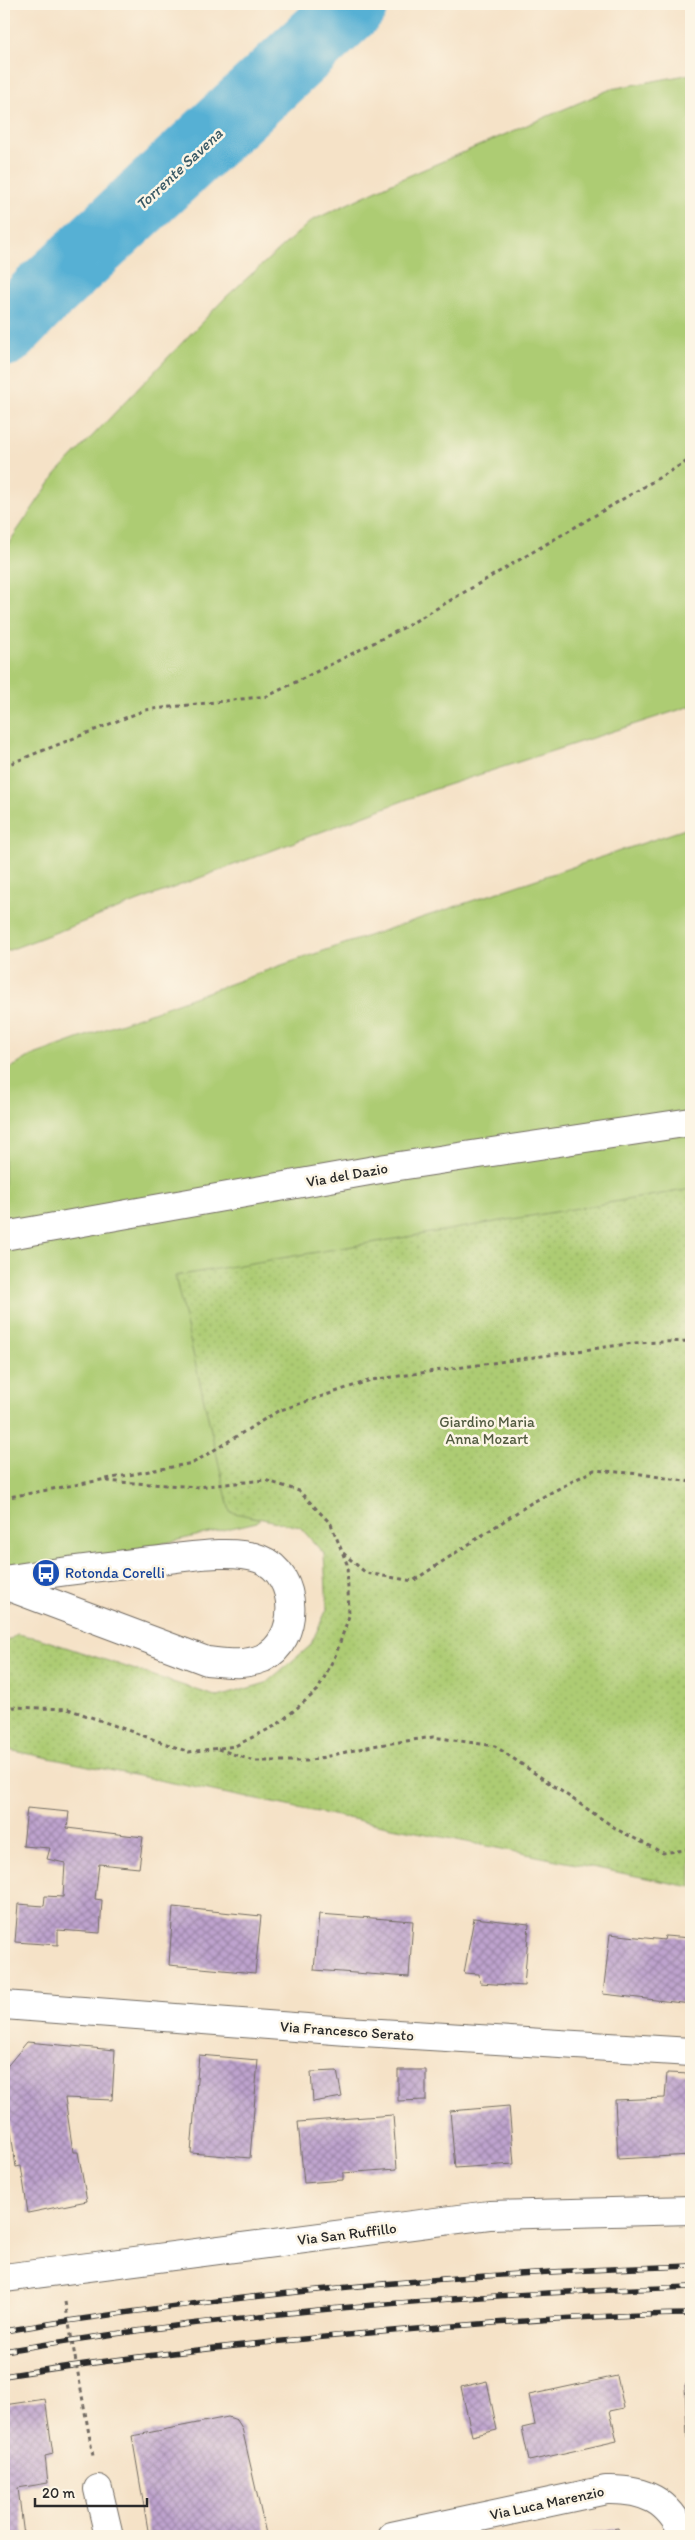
<svg xmlns="http://www.w3.org/2000/svg" width="695" height="2540" viewBox="0 0 695 2540" font-family="Itim,sans-serif">
	<style>
		.grass { fill: #adcc73; stroke: #6c7c4f }
		.park { fill: url(#park-dots); stroke: #6c7c4f }
		.lines { fill: none; stroke-linecap: round; stroke-linejoin: round }
		.river { stroke: #56b0d4; stroke-width: 68 }
		.building { fill: url(#building-cross-hatch) }
		.minor-casing { stroke: #726b62; stroke-width: 30 }
		.major-casing { stroke: #726b62; stroke-width: 30 }
		.path { stroke: #726b62; stroke-width: 3; stroke-dasharray: 4 4; stroke-linecap: butt }
		.minor { stroke: #fff; stroke-width: 28 }
		.major { stroke: #fff; stroke-width: 28 }
		.rail-casing { stroke: #2b2b2b; stroke-width: 5.5 }
		.rail { stroke: #fcf5e5; stroke-width: 4; stroke-dasharray: 11; stroke-linecap: butt }
		.labels { text-anchor: middle; dominant-baseline: central; stroke-width: 5; stroke-linejoin: round; paint-order: stroke }
		.street-label { font-size: 15px; fill: #2b2b2b; stroke: #fcf5e5 }
		.park-label { font-size: 15px; fill: #525b41; stroke: #fcf5e5 }
		.transit-label { font-size: 15px; fill: #164399; stroke: #fcf5e5; text-anchor: start }
		.water-label { font-size: 16px; font-style: italic; fill: #3a5a66; stroke: #fcf5e5 }
	</style>
	<defs>
		<pattern id="park-dots" width="8" height="8" patternUnits="userSpaceOnUse" patternTransform="scale(1.25)"><rect width="8" height="8" fill="#adcc73"/><path d="M2 2h.1M6 6h.1" fill="none" stroke="#95af64" stroke-width="1.8" stroke-linecap="round"/></pattern>
		<pattern id="building-cross-hatch" width="8" height="8" patternUnits="userSpaceOnUse" patternTransform="scale(1.25)"><rect width="8" height="8" fill="#bea3ce"/><path d="M0 0l8 8M0 8l8-8" fill="none" stroke="#9b85a7"/></pattern>
	</defs>
	<rect width="100%" height="100%" fill="#fcf5e5"/>
	<filter id="ink" filterUnits="userSpaceOnUse"><feTurbulence type="fractalNoise" baseFrequency=".02" numOctaves="2"/><feDisplacementMap in="SourceGraphic" scale="10" xChannelSelector="R" yChannelSelector="G"/><feConvolveMatrix kernelMatrix="1 2 1 2 8 2 1 2 1" color-interpolation-filters="sRGB"/></filter>
	<filter id="wash" filterUnits="userSpaceOnUse"><feTurbulence type="fractalNoise" baseFrequency=".0096" numOctaves="4" result="noise"/><feDisplacementMap in="SourceGraphic" scale="20" xChannelSelector="R" yChannelSelector="G"/><feGaussianBlur stdDeviation="1.12" result="paint"/><feColorMatrix in="noise" values="0 0 0 0 0 0 0 0 0 0 0 0 0 0 0 0 0 1.4 0 .05"/><feComposite in="paint" operator="in"/></filter>
	<g filter="url(#wash)">
		<rect width="100%" height="100%" fill="#f5e2c7"/>
		<path class="grass" d="M691,74V706L429,791L4,952V550L56,474L226,297L311,221L392,183L611,89Z
			M691,827V1281L315,1445L257,1522L4,1580V1072L31,1056L282,965Z"/>
		<path class="park" d="M691,1189V1887L4,1749V1644L17,1634L38,1638L218,1697L266,1683L310,1646L327,1609L324,1554L300,1527L230,1512L175,1276Z"/>
		<g class="lines">
			<path class="river" d="M4,333L40,296L354,4"/>
		</g>
		<g id="blocks">
			<path class="building" d="M27,1808L69,1812L67,1828L143,1837L139,1868L99,1864L95,1899L102,1900L100,1933L58,1930V1945L15,1942L18,1904L44,1906L45,1896L63,1897L65,1863L47,1859L50,1848L23,1846Z
				M173,1907L261,1916L255,1973L169,1965Z
				M319,1914L413,1921L409,1977L314,1970Z
				M474,1918L529,1924L524,1986L480,1983L479,1974L464,1973Z
				M610,1934L664,1940L665,1936L691,1938V2004L603,1994Z
				M27,2042L115,2050L112,2100L65,2098L73,2152H78L87,2201L28,2213L21,2166L16,2167L4,2086V2070Z
				M199,2055L258,2060L250,2158L191,2153Z
				M398,2070H426V2100L398,2101Z
				M337,2071L342,2097L313,2102L311,2072Z
				M667,2073L691,2074V2155L618,2159L615,2100L665,2098Z
				M509,2106L514,2164L455,2168L450,2111Z
				M393,2115L397,2169L343,2173V2180L304,2183L298,2122Z
				M617,2376L624,2408L610,2411L617,2441L529,2461L522,2428L535,2425L529,2395Z
				M487,2381L497,2430L472,2436L461,2387Z
				M691,2384V2438H687L685,2385Z
				M45,2399L53,2454L45,2456L48,2483L18,2488L24,2536H4V2405Z
				M228,2417L237,2420L242,2428L266,2534L149,2536L132,2436Z
				M618,2528L620,2536H579V2535Z"/>
		</g>
	</g>
	<g filter="url(#ink)">
		<use href="#blocks" fill-opacity="0" stroke="#726b62" stroke-width="1"/>
		<g class="lines">
			<defs>
				<path id="minor" d="M4,1580C53,1572 102,1567 151,1561C182,1558 231,1548 260,1559C300,1574 300,1641 263,1658C244,1666 227,1663 207,1661L4,1585
					M4,2005L347,2031L691,2052
					M4,2278L489,2215L691,2210
					M98,2489L109,2536
					M392,2536L606,2490C644,2489 669,2500 684,2536"/>
				<path id="major" d="M4,1236L386,1168L691,1122"/>
			</defs>
			<use href="#minor" class="minor-casing"/>
			<use href="#major" class="major-casing"/>
			<path class="path" d="M4,766L145,710L268,696L405,627L691,459
				M4,1498L193,1463L278,1411L371,1380L634,1343L691,1341
				M343,1553L366,1573L413,1581L531,1503L594,1470L641,1474L691,1482
				M4,1709L12,1707L68,1709L189,1752L235,1746L277,1725L318,1690L336,1654L349,1616L347,1564L331,1524L299,1491L265,1480L197,1487L105,1481
				M218,1749L254,1761H307L372,1746L433,1737L495,1746L618,1830L663,1853L691,1849
				M65,2302L93,2456"/>
			<use href="#minor" class="minor"/>
			<use href="#major" class="major"/>
			<defs>
				<path id="rail" d="M4,2331C231,2294 461,2273 691,2266
					M4,2351C231,2313 461,2294 691,2287
					M4,2376C137,2355 271,2341 405,2330C500,2322 596,2315 691,2314"/>
			</defs>
			<use href="#rail" class="rail-casing"/>
			<use href="#rail" class="rail"/>
		</g>
	</g>
	<defs>
		<symbol id="bus-disc" viewBox="-11 -11 22 22"><circle r="9.5" fill="#1a4fb4" stroke="#fcf5e5"/><path d="M-5-6H5V4H4V6H2V4H-2V6H-4V4H-5ZM-3.5-4V0h7V-4ZM-3.5 1.2v1.5H-2V1.2ZM2 1.2v1.5H3.5V1.2Z" fill="#fff"/></symbol>
	</defs>
	<g fill-rule="evenodd">
		<use href="#bus-disc" x="30" y="1557" width="32" height="32"/>
	</g>
	<g class="labels">
		<g class="street-label">
			<text transform="translate(347 1175) rotate(-10)">Via del Dazio</text>
			<text transform="translate(347 2031) rotate(4)">Via Francesco Serato</text>
			<text transform="translate(347 2234) rotate(-7)">Via San Ruffillo</text>
			<text transform="translate(547 2503) rotate(-12)">Via Luca Marenzio</text>
		</g>
		<g class="park-label">
			<text x="487" y="1422">Giardino Maria<tspan x="487" dy="17">Anna Mozart</tspan></text>
		</g>
		<g class="transit-label">
			<text x="65" y="1573">Rotonda Corelli</text>
		</g>
		<g class="water-label">
			<text transform="translate(179 169) rotate(-43)">Torrente Savena</text>
		</g>
	</g>
	<rect width="695" height="2540" fill="none" stroke="#fcf5e5" stroke-width="20"/>
	<path d="M35 2498v8h112v-8" fill="none" stroke="#2b2b2b" stroke-width="2.5"/>
	<text x="42" y="2498" font-size="15" fill="#2b2b2b" stroke="#fcf5e5" stroke-width="4" paint-order="stroke">20 m</text>
</svg>
